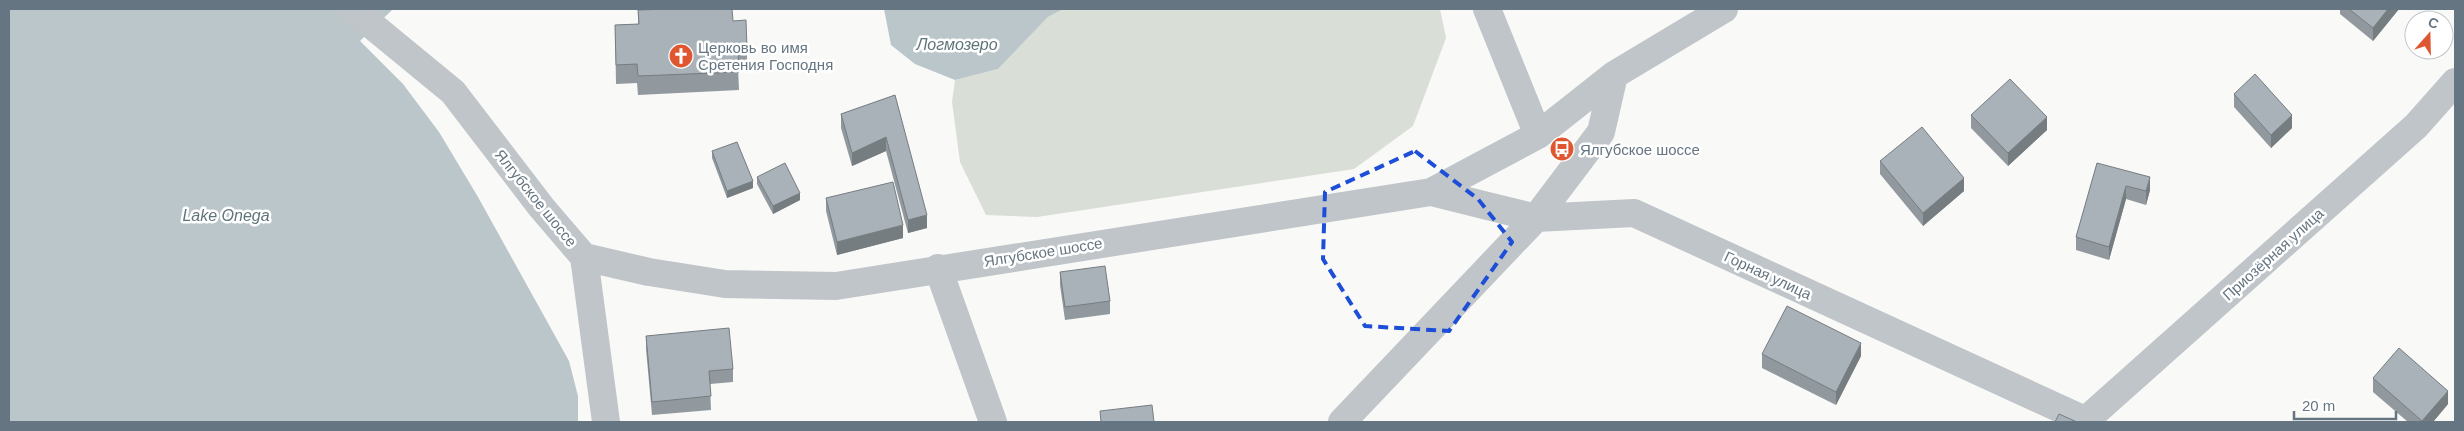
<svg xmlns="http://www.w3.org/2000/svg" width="2464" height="431" viewBox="0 0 2464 431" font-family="Arial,sans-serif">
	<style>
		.green { fill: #d9ded6 }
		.water { fill: #bac6ca }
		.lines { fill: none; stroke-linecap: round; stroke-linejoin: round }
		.minor { stroke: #c0c5c9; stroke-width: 28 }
		.wall { fill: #91999e }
		.shaded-wall { fill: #767d81 }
		.building { fill: #a9b2b8; stroke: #767d81 }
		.marked { fill: none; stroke: #1d4ed8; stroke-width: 4; stroke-dasharray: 10 6; stroke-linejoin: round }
		.labels { text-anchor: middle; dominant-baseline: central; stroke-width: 5; stroke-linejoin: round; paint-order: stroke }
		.poi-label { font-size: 15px; fill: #657581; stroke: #fff; text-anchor: start }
		.street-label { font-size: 15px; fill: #657581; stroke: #fff }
		.water-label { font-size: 16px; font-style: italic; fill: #60747b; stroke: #fff }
	</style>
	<rect width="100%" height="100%" fill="#f9f9f7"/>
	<path class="green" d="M1063,9H1440L1446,38L1413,126L1354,169L1037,217L986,215L960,162L952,102L955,80L998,69L1048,17Z"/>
	<path class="water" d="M9,9H393L360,41L403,84L439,132L478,197L569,361L578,396V422H9Z
		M884,9H1063L1048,17L998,69L955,80L915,64L891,45Z"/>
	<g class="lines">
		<path class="minor" d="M352,9L453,92L542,208L584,257L649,272L725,284L836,286L1431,192L1538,135L1614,75L1724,9
			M1487,9L1538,135
			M1431,192L1536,218L1634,213L2089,422
			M584,257L606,422
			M938,268L993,422
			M2086,420L2416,126L2455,82
			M1342,422L1536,218L1601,132L1614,75"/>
	</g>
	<path class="wall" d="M2340,9H2399L2373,41L2340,14Z
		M638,10L733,21L747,49V67H738L739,90L638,95L637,83L616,84L615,25L638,24Z
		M2234,94L2292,128L2271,148L2234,107Z
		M895,95L927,228L908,233L886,151L852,166L841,128V114Z
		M1971,115L2047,130L2008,166L1971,128Z
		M712,151L753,188L727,198L712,158Z
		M1880,161L1964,191L1923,226L1880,174Z
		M2097,163L2150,190L2146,205L2126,199L2109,260L2076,250V237Z
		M757,177L800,200L773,214L757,184Z
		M826,198L903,238L837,255L826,211Z
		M1060,272L1110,301V314L1065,320L1060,285Z
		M646,336L733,369V382L710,384L711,410L652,415L646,349Z
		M1762,354L1861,356L1836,405L1762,368Z
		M2373,378L2448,404L2433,422H2408L2373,392Z"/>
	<path class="shaded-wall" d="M2388,9H2399L2373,41V28Z
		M2292,115V128L2271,148V135Z
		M2047,117V130L2008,166V153Z
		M886,137V151L852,166V153Z
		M2150,177V190L2146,205V191Z
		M1964,178V191L1923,226V213Z
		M753,181V188L727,198V191Z
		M2126,186V199L2109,260V247Z
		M800,193V200L773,214V206Z
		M927,215V228L908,233V220Z
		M903,225V238L837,255V242Z
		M1861,343V356L1836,405V392Z
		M2448,391V404L2433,422H2422V421Z"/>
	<path class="building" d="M670,9H732L733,21L746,20L747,49H738L739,72L638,76L637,64L616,65L615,25L639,24L638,10Z
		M2349,9H2388L2373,28Z
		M2255,74L2292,115L2271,135L2234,94Z
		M2010,79L2047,117L2008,153L1971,115Z
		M895,95L927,215L908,220L886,137L852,153L841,114Z
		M1922,127L1964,178L1923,213L1880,161Z
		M737,142L753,181L727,191L712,151Z
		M785,163L800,193L773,206L757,177Z
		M2097,163L2150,177L2146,191L2126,186L2109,247L2076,237Z
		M893,182L903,225L837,242L826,198Z
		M1105,266L1110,301L1065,307L1060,272Z
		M1787,306L1861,343L1836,392L1762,354Z
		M729,328L733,369L709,371L711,396L652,402L646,336Z
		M2399,348L2448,391L2422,421L2373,378Z
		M1152,405L1154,422H1101L1100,411Z
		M2059,414L2077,422H2055Z"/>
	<path class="marked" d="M1415,151L1478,199L1512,242L1449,331L1365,326L1323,259L1325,192Z"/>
	<defs>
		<symbol id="church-disc" viewBox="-11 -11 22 22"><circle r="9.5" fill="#df5731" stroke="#fff"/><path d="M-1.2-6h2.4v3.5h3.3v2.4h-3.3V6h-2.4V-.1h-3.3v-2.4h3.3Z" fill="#fff"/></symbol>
		<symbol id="bus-disc" viewBox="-11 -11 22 22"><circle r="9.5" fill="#df5731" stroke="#fff"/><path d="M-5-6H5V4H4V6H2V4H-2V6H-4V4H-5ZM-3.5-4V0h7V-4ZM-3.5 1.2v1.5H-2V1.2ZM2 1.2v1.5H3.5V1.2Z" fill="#fff"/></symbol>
	</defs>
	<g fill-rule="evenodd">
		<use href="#church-disc" x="667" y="42" width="28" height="28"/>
		<use href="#bus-disc" x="1548" y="135" width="28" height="28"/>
	</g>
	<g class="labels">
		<g class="poi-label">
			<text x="698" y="47">Церковь во имя<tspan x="698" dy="17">Сретения Господня</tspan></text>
			<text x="1580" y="149">Ялгубское шоссе</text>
		</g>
		<g class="street-label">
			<text transform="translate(536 198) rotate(51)">Ялгубское шоссе</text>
			<text transform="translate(1043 252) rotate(-9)">Ялгубское шоссе</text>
			<text transform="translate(2273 254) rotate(-42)">Приозёрная улица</text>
			<text transform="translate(1768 275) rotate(25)">Горная улица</text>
		</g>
		<g class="water-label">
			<text x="957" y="44">Логмозеро</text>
			<text x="226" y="215">Lake Onega</text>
		</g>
	</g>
	<rect width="2464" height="431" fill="none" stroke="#657581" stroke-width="20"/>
	<g transform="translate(2429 35) rotate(20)"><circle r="24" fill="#ffffff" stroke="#c1c8cd"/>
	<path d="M0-4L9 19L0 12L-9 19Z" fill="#df5731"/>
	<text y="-8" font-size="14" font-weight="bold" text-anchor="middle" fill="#657581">С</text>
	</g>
	<path d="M2294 411v8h102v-8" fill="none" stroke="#657581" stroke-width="2.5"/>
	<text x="2302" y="411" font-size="15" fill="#657581" stroke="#ffffff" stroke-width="4" paint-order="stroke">20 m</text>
</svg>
